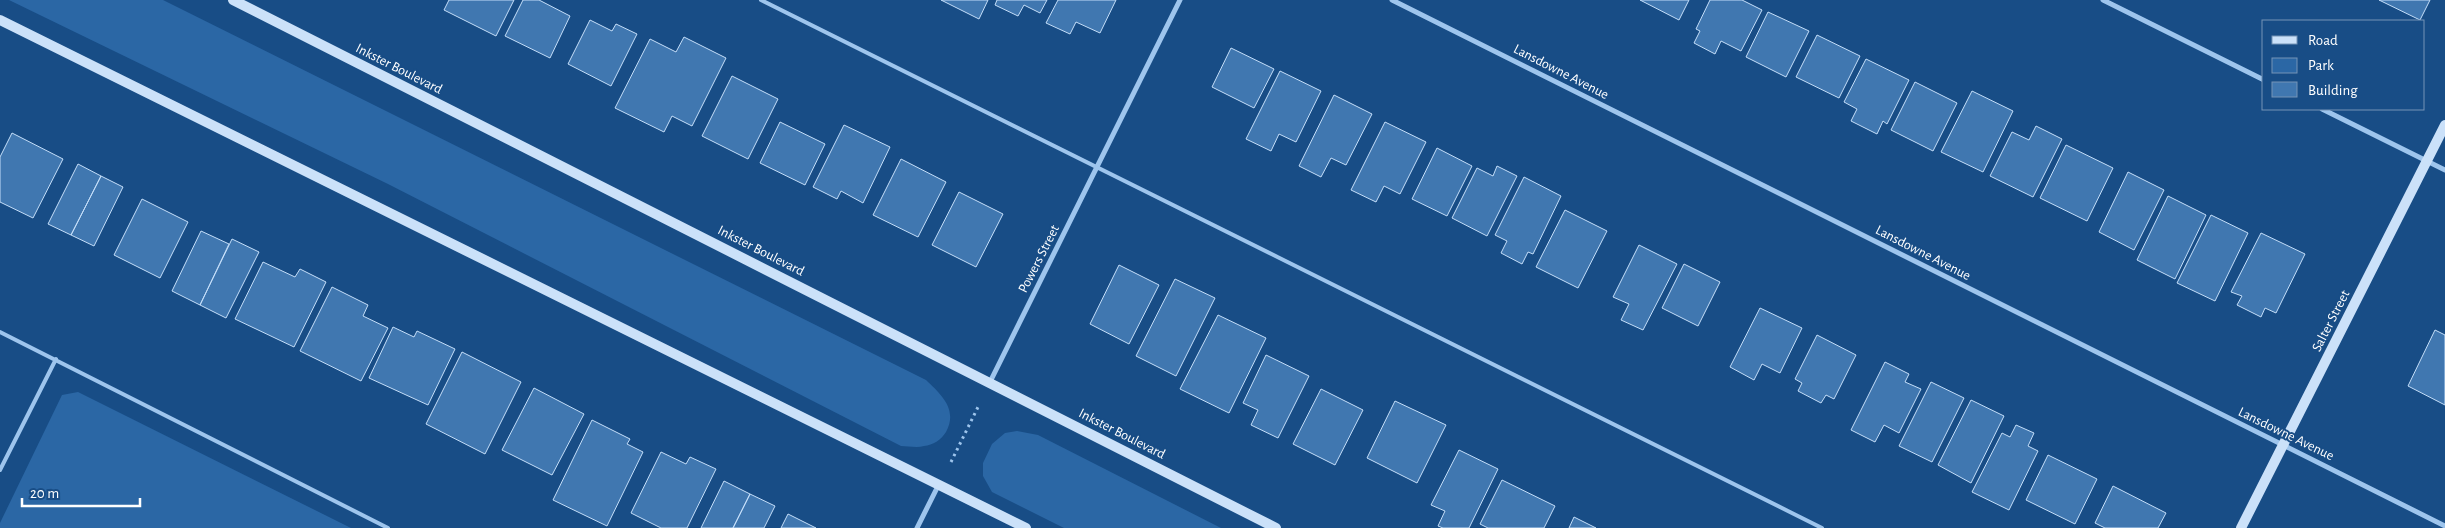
<svg xmlns="http://www.w3.org/2000/svg" width="2445" height="528" viewBox="0 0 2445 528" font-family="'Alegreya Sans',sans-serif">
	<style>
		.green { fill: #2b67a5 }
		.building { fill: #4077b0; stroke: #c4def9 }
		.lines { fill: none; stroke-linecap: round; stroke-linejoin: round }
		.path { stroke: #9ec5ed; stroke-width: 3; stroke-dasharray: 2.5 4; stroke-linecap: butt }
		.lane { stroke: #9ec5ed; stroke-width: 4 }
		.street { stroke: #9ec5ed; stroke-width: 5 }
		.secondary { stroke: #cbe1f9; stroke-width: 10 }
		.labels { text-anchor: middle; dominant-baseline: central; stroke-width: 4; stroke-linejoin: round; paint-order: stroke }
		.street-label { font-size: 14px; fill: #fff; stroke: #184d86 }
	</style>
	<rect width="100%" height="100%" fill="#184d86"/>
	<path class="green" d="M9,0H163L926,380C942,395 958,410 946,432C941,440 933,445 924,446C917,448 908,446 901,446L388,184Z
		M78,392L351,528H0V523L62,395Z
		M1017,431L1038,435L1221,528H1064L992,492L983,476V463L992,444L1005,433Z"/>
	<path class="building" d="M449,0H514L496,36L444,10Z
		M523,0H539L570,16L550,58L505,36Z
		M941,0H988L979,19Z
		M997,0H1047L1040,13L1024,5L1018,16L995,5Z
		M1058,0H1116L1100,33L1076,22L1070,34L1046,23Z
		M1640,0H1689L1679,20Z
		M1710,0H1742L1762,10L1741,51L1721,41L1715,54L1694,43L1700,31L1696,29Z
		M2379,0H2430L2420,20Z
		M1768,12L1809,31L1786,77L1746,57Z
		M590,20L612,31L616,24L637,34L611,86L568,64Z
		M1817,35L1860,56L1839,98L1796,77Z
		M684,37L726,58L692,126L672,116L664,132L615,108L650,39L676,52Z
		M1231,48L1274,69L1254,108L1212,87Z
		M1866,59L1909,80L1887,124L1883,121L1877,134L1851,121L1857,109L1844,102Z
		M1280,71L1321,91L1296,142L1279,134L1271,151L1246,139Z
		M732,76L778,99L748,159L702,136Z
		M1915,82L1957,103L1933,151L1891,130Z
		M1972,91L2013,111L1983,172L1941,152Z
		M1334,95L1372,114L1346,165L1331,158L1321,177L1299,166Z
		M780,122L825,144L805,185L760,163Z
		M1385,122L1426,142L1400,194L1384,186L1376,202L1351,190Z
		M844,125L890,147L863,203L841,191L837,199L813,187Z
		M2036,126L2062,139L2033,197L1990,176L2012,132L2029,140Z
		M12,133L63,159L33,218L0,202V157Z
		M2066,145L2113,168L2087,221L2040,198Z
		M1437,148L1472,166L1447,216L1412,199Z
		M901,159L946,182L918,237L873,215Z
		M78,164L101,176L71,235L48,224Z
		M1497,166L1517,176L1487,236L1452,218L1477,168L1493,176Z
		M2128,172L2164,190L2134,250L2099,232Z
		M101,176L123,187L94,246L71,235Z
		M1524,177L1561,196L1533,254L1528,252L1522,264L1501,253L1507,241L1495,235Z
		M959,192L1003,214L976,267L932,245Z
		M2168,196L2206,215L2175,279L2137,260Z
		M142,199L188,222L160,278L114,255Z
		M1565,210L1607,231L1578,288L1536,267Z
		M2211,215L2248,233L2215,301L2177,283Z
		M201,231L229,244L200,305L172,291Z
		M2261,233L2305,254L2276,313L2265,308L2261,317L2237,305L2242,296L2231,292Z
		M232,239L259,252L226,318L200,305Z
		M1639,245L1677,264L1643,330L1621,320L1629,304L1613,297Z
		M263,262L295,277L300,269L326,282L294,347L235,319Z
		M1684,264L1720,282L1698,326L1662,308Z
		M1119,265L1159,285L1129,344L1090,324Z
		M1175,279L1215,298L1176,376L1136,356Z
		M332,287L368,305L363,316L388,328L361,381L300,351Z
		M1760,308L1802,328L1780,373L1762,364L1754,380L1730,367Z
		M1218,315L1266,338L1229,413L1180,389Z
		M393,327L414,337L417,331L455,349L428,405L369,378Z
		M2435,330L2445,335V405L2408,386Z
		M1817,335L1856,355L1834,399L1826,395L1821,403L1798,391L1802,383L1795,379Z
		M462,352L521,382L485,454L426,424Z
		M1266,355L1309,376L1278,438L1251,425L1258,410L1243,403Z
		M1885,362L1909,374L1905,382L1921,389L1899,433L1884,425L1875,442L1851,430Z
		M1931,382L1964,398L1932,462L1899,446Z
		M534,388L584,414L552,475L502,450Z
		M1321,389L1363,410L1335,465L1293,444Z
		M1971,400L2004,416L1971,483L1938,465Z
		M1395,401L1446,425L1417,483L1367,458Z
		M592,420L630,439L627,444L643,452L607,526L553,500Z
		M2016,425L2034,433L2028,446L2038,451L2009,510L1972,492L2002,433L2010,437Z
		M1459,450L1498,469L1469,528H1443L1438,526L1445,511L1431,505Z
		M661,452L686,464L690,457L716,469L687,528H661L631,513Z
		M2048,455L2097,479L2075,524L2026,500Z
		M1502,480L1555,506L1544,528H1488L1480,524Z
		M724,481L750,494L733,528H701Z
		M2113,486L2166,513L2158,528H2105L2095,523Z
		M750,494L775,506L764,528H733Z
		M788,514L816,528H781Z
		M1574,517L1596,528H1569Z"/>
	<g class="lines">
		<path class="path" d="M951,462L978,407"/>
		<path class="lane" d="M761,0L1822,528
			M0,332L388,528
			M0,470L56,359"/>
		<path class="street" d="M1392,0L2445,526
			M2103,0L2264,80
			M2322,109L2445,170
			M990,382L1180,0
			M917,528L939,484"/>
		<path class="secondary" d="M233,0L1276,528
			M0,20L1026,528
			M2241,528L2445,125"/>
	</g>
	<g class="labels">
		<g class="street-label">
			<text transform="translate(399 69) rotate(27)">Inkster Boulevard</text>
			<text transform="translate(1561 72) rotate(27)">Lansdowne Avenue</text>
			<text transform="translate(761 251) rotate(27)">Inkster Boulevard</text>
			<text transform="translate(1923 253) rotate(27)">Lansdowne Avenue</text>
			<text transform="translate(1039 259) rotate(-63)">Powers Street</text>
			<text transform="translate(2331 321) rotate(-63)">Salter Street</text>
			<text transform="translate(1122 434) rotate(27)">Inkster Boulevard</text>
			<text transform="translate(2286 434) rotate(26)">Lansdowne Avenue</text>
		</g>
	</g>
	<rect x="2262" y="20" width="162" height="90" fill="#184d86" stroke="#7494b6"/>
	<rect x="2272" y="36" width="25" height="8" fill="#cbe1f9" stroke="#7494b6"/>
	<text x="2308" y="45" font-size="15" fill="#ffffff">Road</text>
	<rect x="2272" y="58" width="25" height="15" fill="#2b67a5" stroke="#7494b6"/>
	<text x="2308" y="70" font-size="15" fill="#ffffff">Park</text>
	<rect x="2272" y="82" width="25" height="15" fill="#4077b0" stroke="#7494b6"/>
	<text x="2308" y="95" font-size="15" fill="#ffffff">Building</text>
	<path d="M22 498v8h118v-8" fill="none" stroke="#ffffff" stroke-width="2.5"/>
	<text x="30" y="498" font-size="15" fill="#ffffff" stroke="#184d86" stroke-width="4" paint-order="stroke">20 m</text>
</svg>
